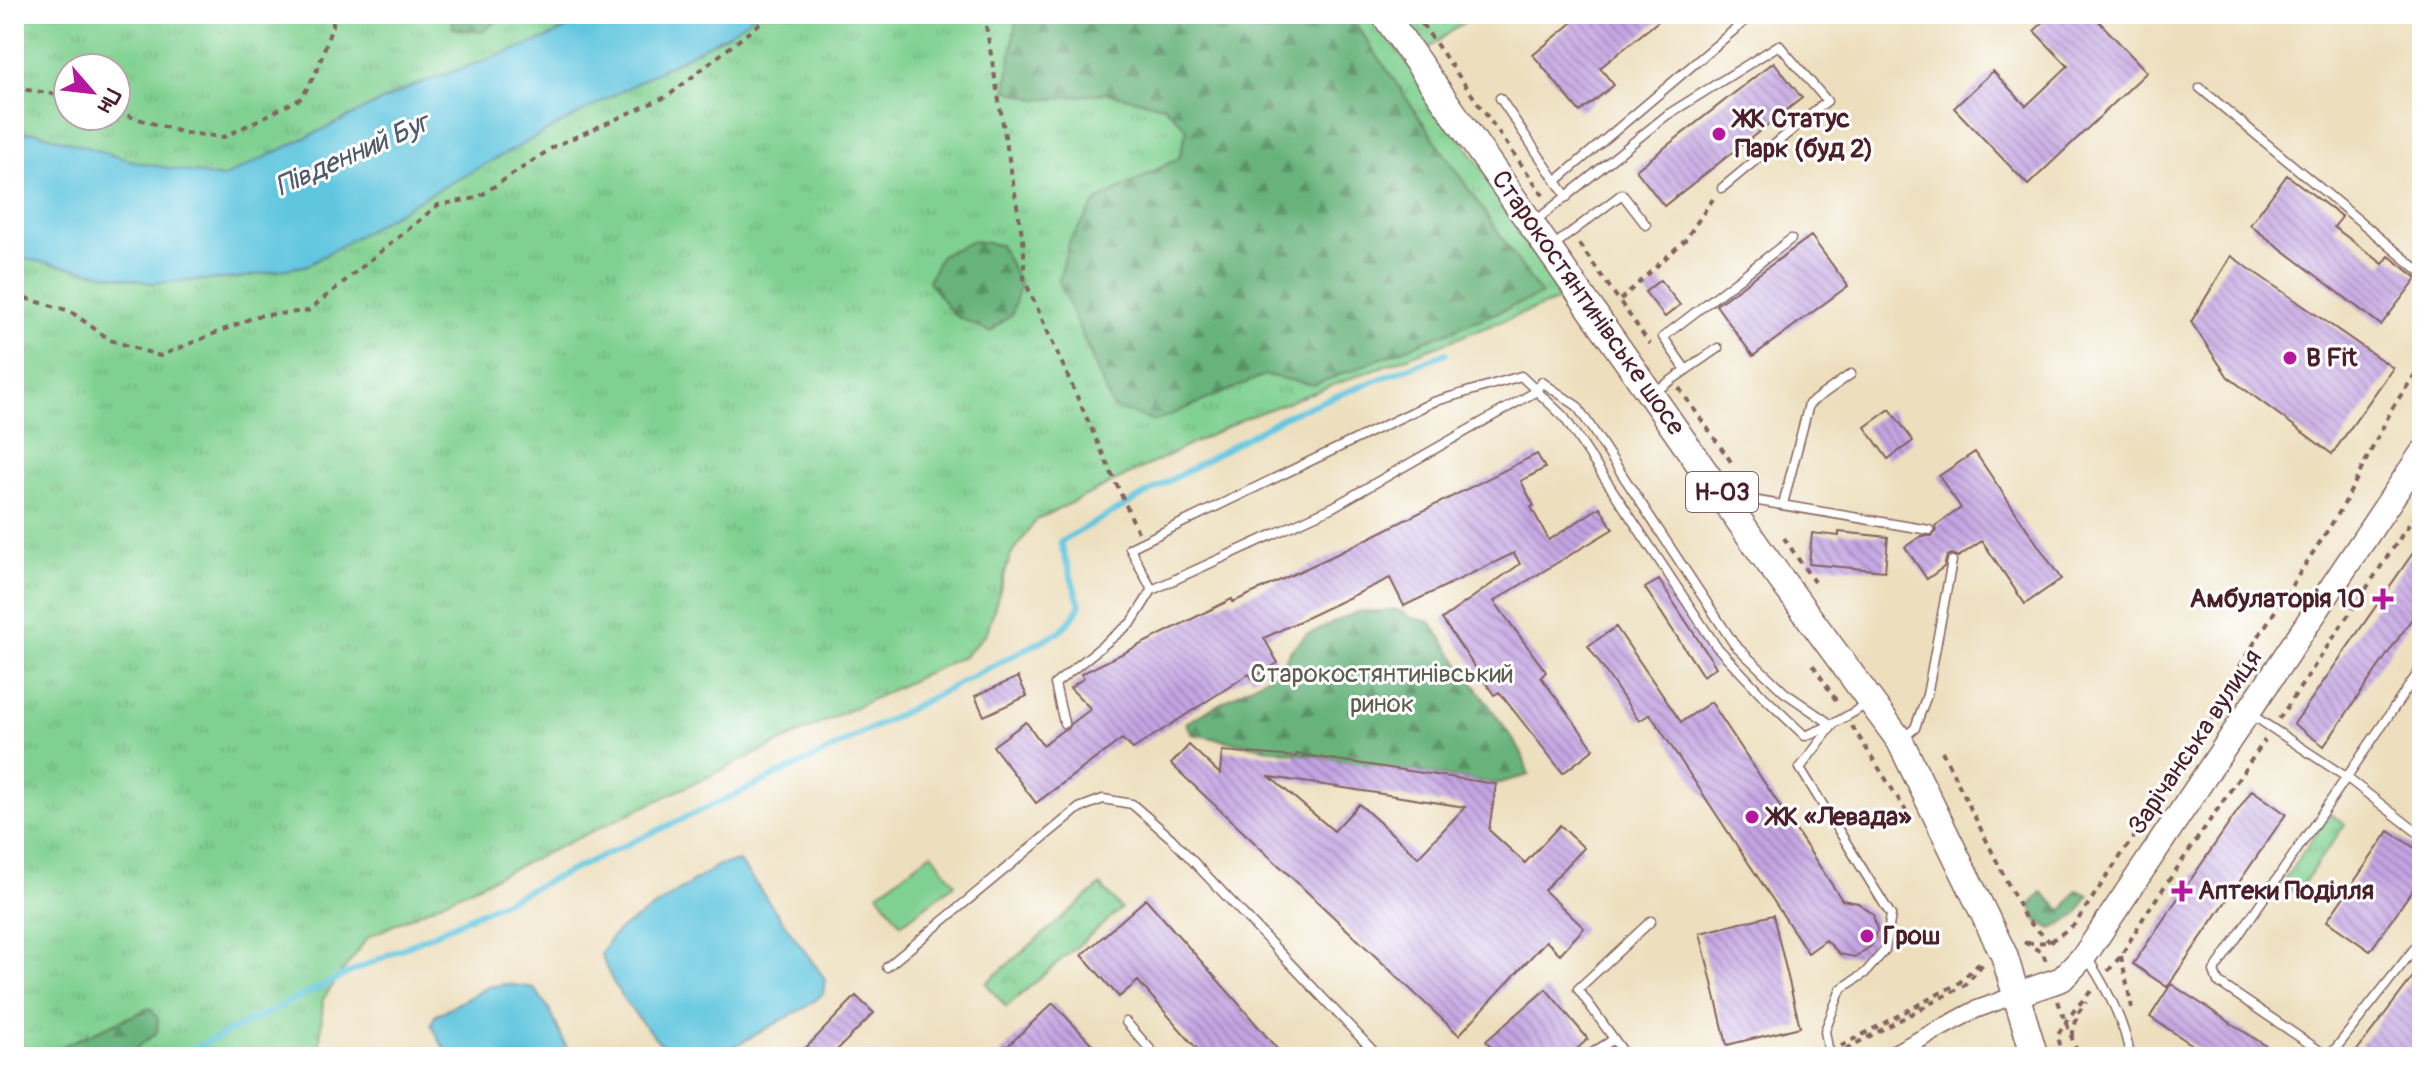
<svg xmlns="http://www.w3.org/2000/svg" width="2436" height="1071" viewBox="0 0 2436 1071" font-family="Pangolin,sans-serif">
	<style>
		.grass { fill: url(#grass-tufts); stroke: #65785e; stroke-width: 2; fill-rule: evenodd }
		.forest { fill: url(#forest-firs); stroke: #596953; stroke-width: 2 }
		.park { fill: url(#park-crowns); stroke: #65785e; stroke-width: 2 }
		.pitch { fill: #80d191; stroke: #65785e; stroke-width: 2 }
		.water { fill: #61c6df; stroke: #567285; stroke-width: 2 }
		.lines { fill: none; stroke-linecap: round; stroke-linejoin: round }
		.stream { stroke: #61c6df; stroke-width: 6 }
		.building { fill: url(#building-back-hatch); fill-rule: evenodd }
		.lane-casing { stroke: #83625e; stroke-width: 11 }
		.street-casing { stroke: #83625e; stroke-width: 19 }
		.secondary-casing { stroke: #83625e; stroke-width: 27 }
		.primary-casing { stroke: #83625e; stroke-width: 29 }
		.path { stroke: #83625e; stroke-width: 4; stroke-dasharray: 6 6; stroke-linecap: butt }
		.lane { stroke: #fff; stroke-width: 8 }
		.street { stroke: #fff; stroke-width: 16 }
		.secondary { stroke: #fff; stroke-width: 24 }
		.primary { stroke: #fff; stroke-width: 26 }
		.poi-dot { fill: #b5179e; stroke: #fff; stroke-width: 3 }
		.labels { text-anchor: middle; dominant-baseline: central; stroke-width: 6; stroke-linejoin: round; paint-order: stroke }
		.shield { fill: #fff; stroke: #80626b; stroke-width: 2 }
		.shield-label { font-size: 24px; font-weight: bold; fill: #4a1f2b }
		.poi-label { font-size: 26px; font-weight: bold; fill: #4a1f2b; stroke: #fff; text-anchor: start }
		.street-label { font-size: 26px; fill: #4a1f2b; stroke: #fff }
		.park-label { font-size: 26px; fill: #5d5d4f; stroke: #fff }
		.water-label { font-size: 28px; font-style: italic; fill: #52596a; stroke: #fff }
	</style>
	<defs>
		<pattern id="grass-tufts" width="24" height="20" patternUnits="userSpaceOnUse" patternTransform="scale(2)"><rect width="24" height="20" fill="#80d191"/><path d="M3 7l-1-3M5 7V3M7 7l1-3M15 17l-1-3M17 17v-4M19 17l1-3" fill="none" stroke="#70b37d"/></pattern>
		<pattern id="forest-firs" width="22" height="20" patternUnits="userSpaceOnUse" patternTransform="scale(2)"><rect width="22" height="20" fill="#68b37b"/><path d="M5 1l3.5 6h-7zM16 11l3.5 6h-7z" fill="#589165"/></pattern>
		<pattern id="park-crowns" width="20" height="18" patternUnits="userSpaceOnUse" patternTransform="scale(2)"><rect width="20" height="18" fill="#80d191"/><path d="M2 6a3 3 0 1 1 6 0M12 15a3 3 0 1 1 6 0" fill="none" stroke="#70b37d"/></pattern>
		<pattern id="building-back-hatch" width="6" height="6" patternUnits="userSpaceOnUse" patternTransform="scale(2)"><rect width="6" height="6" fill="#c3a4e2"/><path d="M-1 5l2 2M0 0l6 6M5-1l2 2" fill="none" stroke="#a085b7"/></pattern>
	</defs>
	<rect width="100%" height="100%" fill="#fff"/>
	<filter id="ink" filterUnits="userSpaceOnUse"><feTurbulence type="fractalNoise" baseFrequency=".0125" numOctaves="2"/><feDisplacementMap in="SourceGraphic" scale="16" xChannelSelector="R" yChannelSelector="G"/><feConvolveMatrix kernelMatrix="1 2 1 2 8 2 1 2 1" color-interpolation-filters="sRGB"/></filter>
	<filter id="wash" filterUnits="userSpaceOnUse"><feTurbulence type="fractalNoise" baseFrequency=".006" numOctaves="4" result="noise"/><feDisplacementMap in="SourceGraphic" scale="32" xChannelSelector="R" yChannelSelector="G"/><feGaussianBlur stdDeviation="1.8" result="paint"/><feColorMatrix in="noise" values="0 0 0 0 0 0 0 0 0 0 0 0 0 0 0 0 0 1.4 0 .05"/><feComposite in="paint" operator="in"/></filter>
	<g filter="url(#wash)">
		<rect width="100%" height="100%" fill="#eddfbd"/>
		<path class="grass" d="M14,14H1372L1572,295L1243,419L1036,520L1010,557L987,632L966,655L368,937L323,999L319,1057H14ZM68,68H116V116H68Z
			M1396,14H1475L1423,52Z
			M2330,814L2345,824L2296,894L2281,884Z"/>
		<path class="forest" d="M452,14H507L482,32L453,28Z
			M1017,14H1349L1541,295L1314,385L1265,375L1156,421L1113,408L1059,281L1069,242L1097,201L1179,158L1187,129L1164,106L1105,93L1039,100L1006,90Z
			M973,241L1000,245L1020,283L1012,314L990,332L954,315L928,281L941,255Z
			M1398,610L1412,618L1430,622L1521,751L1529,775L1496,784L1296,754L1192,734L1186,723L1279,670L1291,650L1306,635L1357,612Z
			M2077,890L2089,895L2077,915L2052,929L2037,921L2031,905L2042,892L2062,911Z
			M150,1008L158,1019L157,1032L125,1057H47L62,1046Z"/>
		<path class="park" d="M1101,885L1121,909L1006,1007L986,983Z"/>
		<path class="pitch" d="M932,853L955,884L901,924L878,893Z"/>
		<path class="water" d="M596,14H756L728,34L415,202L308,265L239,278L152,283L14,257V133L36,132L136,162L222,178L413,86L545,39Z
			M739,861L825,979L823,994L806,1007L715,1057H676L668,1052C641,1022 614,994 601,954L609,940L619,930L719,865Z
			M506,984L534,988L549,1009L571,1057H449L431,1025L435,1016L488,987Z"/>
		<g class="lines">
			<path class="stream" d="M176,1057L345,975L814,758L1059,632L1071,620L1080,605L1060,542L1285,416L1446,353"/>
		</g>
		<g id="blocks">
			<path class="building" d="M1583,14H1667L1600,68L1614,85L1580,112L1533,55Z
				M2052,14H2092L2147,72L2028,185L1954,108L1993,71L2026,106L2068,66L2034,31Z
				M1774,62L1802,98L1664,206L1636,170Z
				M2287,175L2342,217L2334,227L2383,264L2389,256L2417,278L2381,325L2250,225Z
				M1811,236L1848,286L1753,356L1716,305Z
				M2231,256L2393,368L2332,454L2228,377L2191,322Z
				M1660,280L1680,305L1665,317L1645,292Z
				M1890,409L1913,441L1888,459L1865,427Z
				M1975,452L2061,579L2025,604L1982,541L1958,557L1952,554L1947,556L1944,567L1927,579L1905,547L1921,536H1932L1936,532L1935,526L1961,508L1939,476Z
				M1537,454L1545,468L1521,481L1534,506L1531,507L1549,540L1600,507L1613,529L1494,601L1546,672L1541,677L1594,749L1563,773L1499,692L1494,695L1442,619L1520,564L1514,553L1404,606L1390,578L1264,638L1278,663L1252,678L1249,674L1133,749L1122,739L1036,803L993,746L1026,722L1043,745L1063,730L1068,729L1071,724L1091,709L1070,688L1084,678L1081,674L1232,599L1233,602L1337,554Z
				M1839,532L1888,537L1885,571L1809,564L1812,533L1839,536Z
				M2422,540V604L2324,746L2294,724Z
				M1659,580L1716,667L1703,676L1645,588Z
				M1616,627L1681,722L1711,702L1842,900L1858,903L1873,914L1877,930L1871,946L1855,957L1840,954L1826,940L1808,953L1650,714L1639,721L1588,646Z
				M1018,677L1027,696L984,716L975,696Z
				M1189,745L1220,774L1222,751L1296,757V754L1496,784L1489,830L1525,863L1560,825L1584,848L1544,890L1584,928L1560,954L1546,941L1459,1035L1171,764ZM1270,777L1344,788L1465,807L1418,857L1359,804L1334,831Z
				M2252,790L2286,814L2167,987L2133,964Z
				M2389,831L2422,853V876L2370,951L2327,921Z
				M1146,899L1238,1003L1284,1057H1204L1138,981L1119,997L1082,955Z
				M1773,915L1800,1027L1727,1045L1700,933Z
				M2422,965V1040L2409,1057H2352Z
				M2171,984L2283,1057H2211L2150,1017Z
				M1546,989L1588,1039L1568,1057H1500L1486,1041Z
				M856,996L874,1013L830,1057H797Z
				M1053,1003L1104,1057H996Z"/>
		</g>
	</g>
	<g filter="url(#ink)">
		<use href="#blocks" fill-opacity="0" stroke="#83625e" stroke-width="2"/>
		<g class="lines">
			<defs>
				<path id="lane" d="M2200,88L2422,273
					M1500,98L1556,181
					M1567,197L1556,181L1753,14
					M1533,223L1667,115L1779,45L1827,101L1722,188
					M1553,246L1622,194L1646,225
					M1686,370L1663,337L1791,239
					M1653,393L1718,348
					M1729,496L1929,530
					M1783,504L1809,404L1851,374
					M2249,713L2346,777L2422,836
					M1064,723L1055,684L1132,622L1152,590
					M1832,725L1784,692L1734,644L1577,406L1542,382L1535,392L1333,507L1152,590L1130,548L1433,402L1521,376L1564,417L1716,646L1765,698L1805,736C1829,727 1848,717 1869,702
					M1832,726L1800,768L1891,915L1885,950L1865,973L1841,989L1825,1031L1828,1048L1834,1057
					M1903,738L1915,728L1927,695L1952,561
					M2086,956C2104,984 2126,1024 2130,1057
					M887,967L1079,808L1103,799L1132,804L1171,838L1379,1057
					M1126,1022L1157,1057
					M1586,1057L1614,1039
					M1627,1057L1578,989L1651,921
					M2329,1057L2218,982L2214,971L2422,667
					M2329,1057L2422,939"/>
				<path id="street" d="M1887,1057L1975,1010L2018,994"/>
				<path id="secondary" d="M2018,994L2062,979L2085,955L2422,453"/>
				<path id="primary" d="M1384,14L1761,552L1900,741L2004,955L2035,1057"/>
			</defs>
			<use href="#lane" class="lane-casing"/>
			<use href="#street" class="street-casing"/>
			<use href="#secondary" class="secondary-casing"/>
			<use href="#primary" class="primary-casing"/>
			<path class="path" d="M984,14L1024,246V279L1138,532
				M1415,14L1545,198
				M14,88L68,96
				M116,112L184,133L224,137L302,98L318,68L336,14
				M1579,244L1650,344
				M14,295L70,311L110,340L160,356L257,316L308,311L438,205L477,198L555,146L668,96L772,14
				M1620,300L1685,240L1715,196
				M1679,388L1734,466
				M1784,538L1814,582
				M1813,665L1839,705
				M2279,719L2422,505
				M1852,726L1910,817
				M1942,751L2025,918L2050,942
				M2024,942L2043,953L2046,962
				M2027,943L2050,942L2075,924L2217,712L2227,685L2342,508L2393,407L2422,364
				M2121,956L2132,1008
				M2108,971L2121,956L2145,915L2265,740
				M2058,1001L2079,1057
				M2072,1036L2078,1013L2086,1002
				M1841,1046L1959,983L1981,961
				M1846,1049L1965,985L1983,964
				M2062,1057L2057,1036L2075,1009L2092,990"/>
			<use href="#lane" class="lane"/>
			<use href="#street" class="street"/>
			<use href="#secondary" class="secondary"/>
			<use href="#primary" class="primary"/>
		</g>
	</g>
	<g class="poi-dot">
		<circle cx="1719" cy="134" r="8"/>
		<circle cx="2290" cy="358" r="8"/>
		<path d="M2379 587h8v8h8v8h-8v8h-8v-8h-8v-8h8z"/>
		<circle cx="1752" cy="817" r="8"/>
		<path d="M2178 879h8v8h8v8h-8v8h-8v-8h-8v-8h8z"/>
		<circle cx="1867" cy="936" r="8"/>
	</g>
	<g class="labels">
		<rect class="shield" x="1686" y="472" width="72" height="40" rx="6"/>
		<g class="shield-label">
			<text x="1722" y="492">Н-03</text>
		</g>
		<g class="poi-label">
			<text x="1735" y="119">ЖК Статус<tspan x="1735" dy="30">Парк (буд 2)</tspan></text>
			<text x="2306" y="358">B Fit</text>
			<text x="2365" y="599" text-anchor="end">Амбулаторія 10</text>
			<text x="1768" y="817">ЖК «Левада»</text>
			<text x="2198" y="891">Аптеки Поділля</text>
			<text x="1883" y="936">Грош</text>
		</g>
		<g class="street-label">
			<text transform="translate(1588 303) rotate(55)">Старокостянтинівське шосе</text>
			<text transform="translate(2195 742) rotate(-56)">Зарічанська вулиця</text>
		</g>
		<g class="park-label">
			<text x="1382" y="674">Старокостянтинівський<tspan x="1382" dy="30">ринок</tspan></text>
		</g>
		<g class="water-label">
			<text transform="translate(352 155) rotate(-24)">Південний Буг</text>
		</g>
	</g>
	<rect width="2436" height="1071" fill="none" stroke="#fff" stroke-width="48"/>
	<g transform="translate(92 92) rotate(118)"><circle r="38" fill="#ffffff" stroke="#b7a5aa" stroke-width="2"/>
	<path d="M0-6L14 30L0 20L-14 30Z" fill="#b5179e"/>
	<text y="-12" font-size="22" font-weight="bold" text-anchor="middle" fill="#4a1f2b">Пн</text>
	</g>
</svg>
